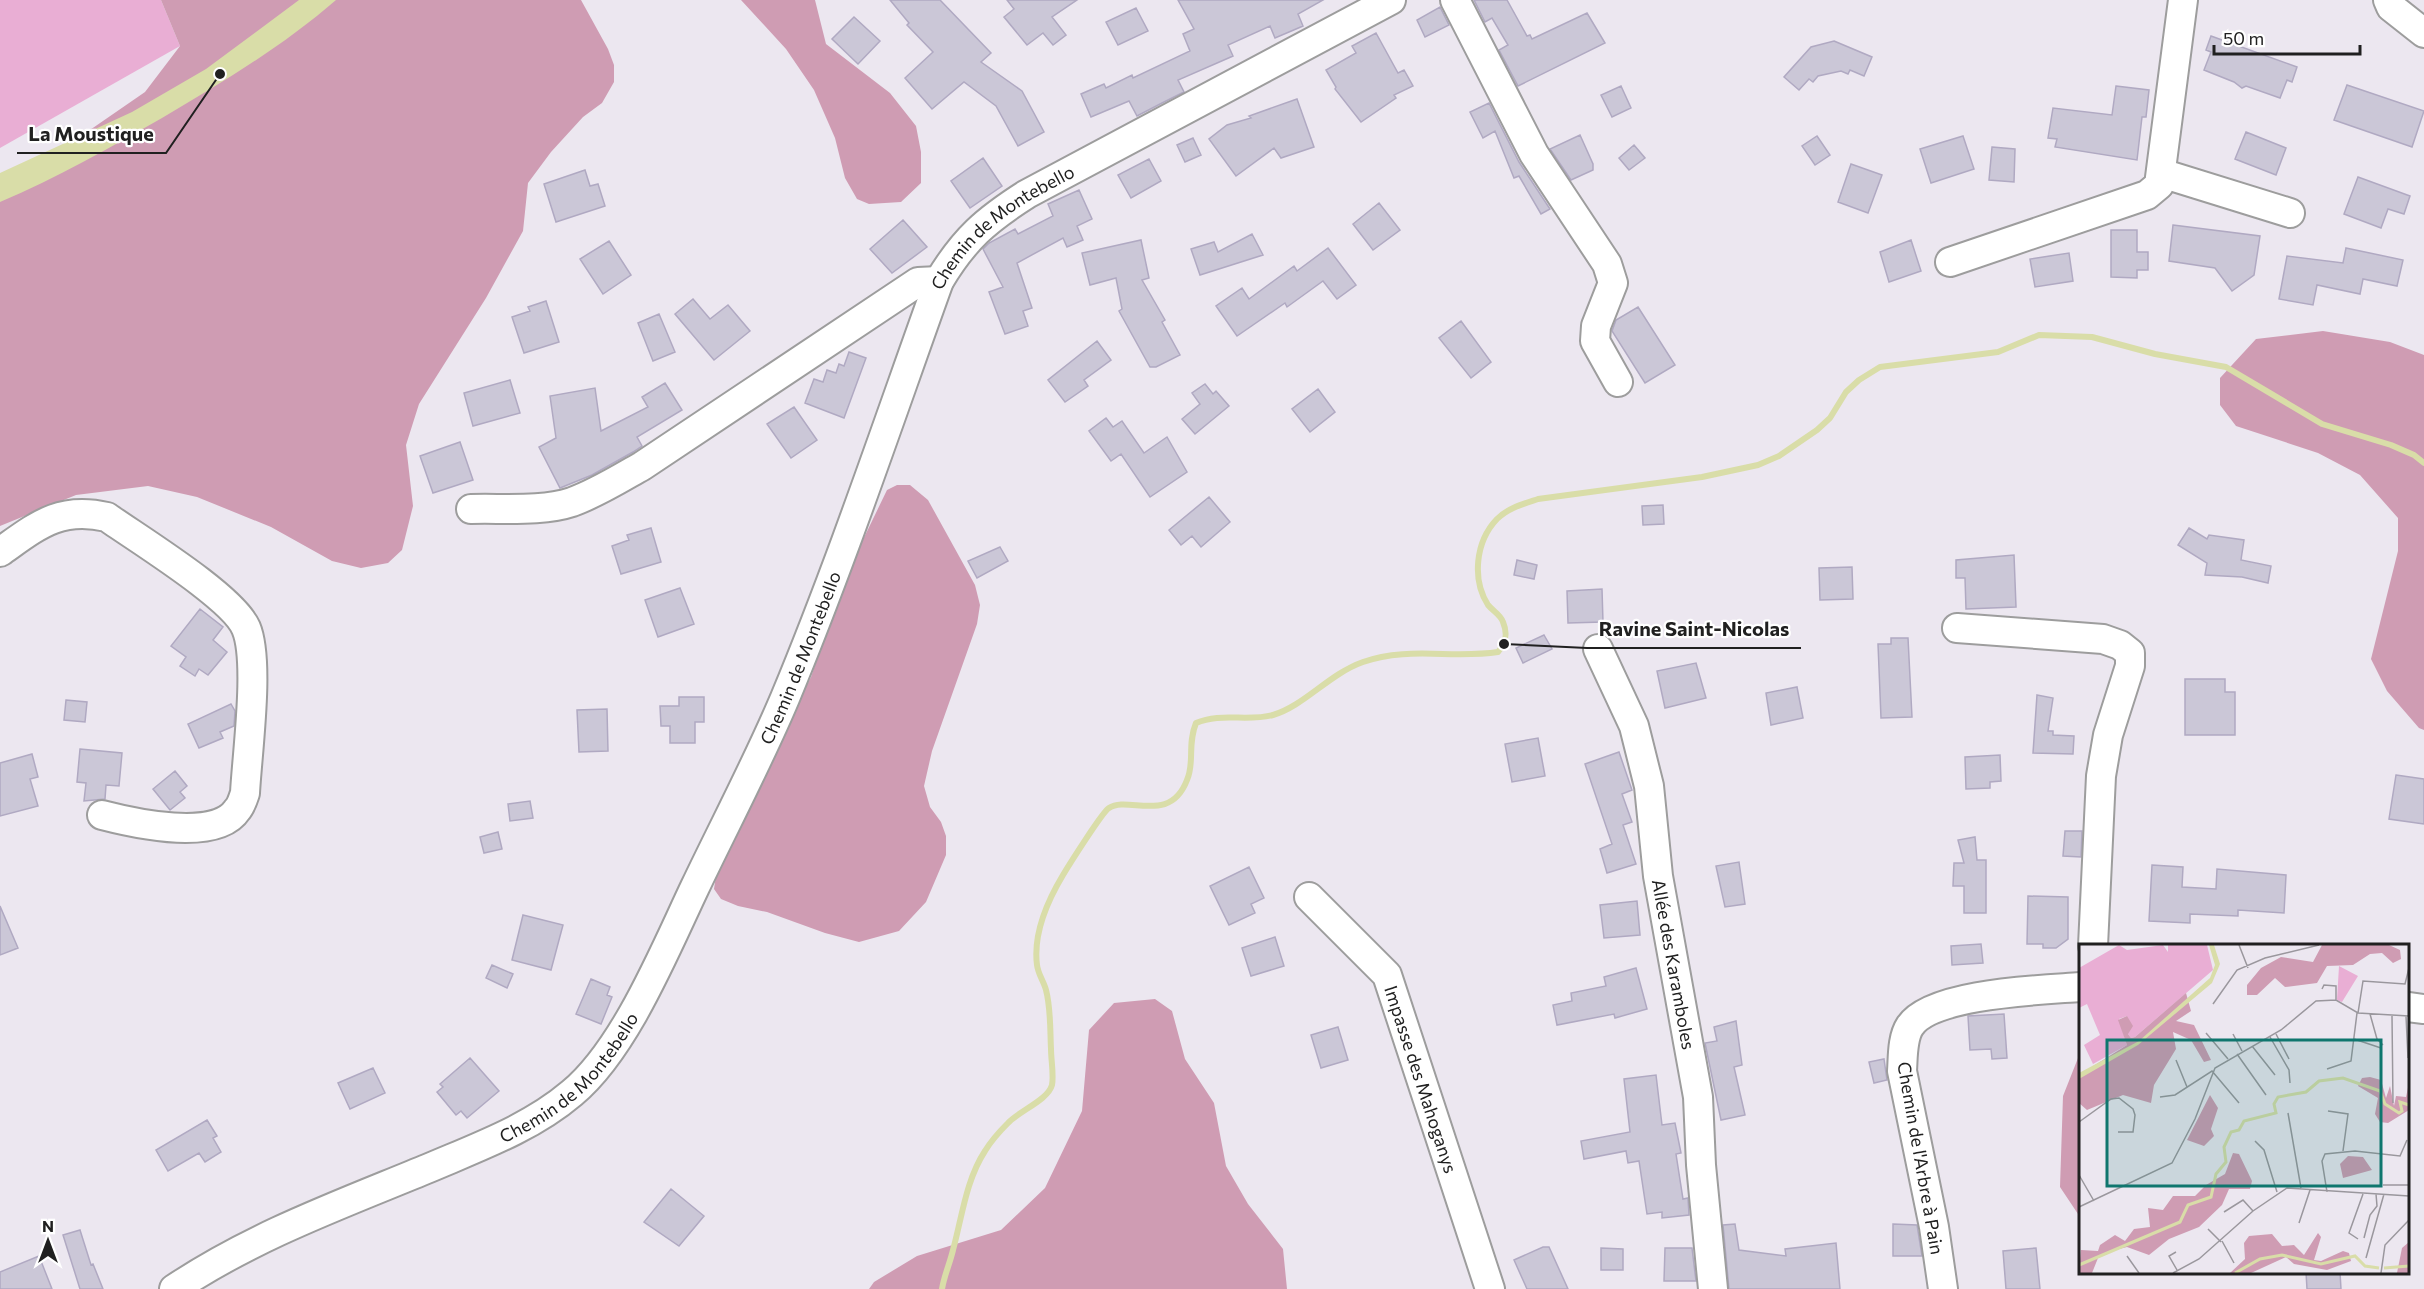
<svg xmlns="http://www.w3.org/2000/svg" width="2424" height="1289" viewBox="0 0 2424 1289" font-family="Commissioner,sans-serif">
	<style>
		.grass { fill: #e9aed4 }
		.forest { fill: #cf9cb3 }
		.water { fill: #d9dda8 }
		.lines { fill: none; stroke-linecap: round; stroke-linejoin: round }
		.stream { stroke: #d9dda8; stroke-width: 6 }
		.building { fill: #cbc7d7; stroke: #b0a9c2; stroke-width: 1.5 }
		.minor-casing { stroke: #9d9d9d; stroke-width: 32 }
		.minor { stroke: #fff; stroke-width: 28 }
		.labels { text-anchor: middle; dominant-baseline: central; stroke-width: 4.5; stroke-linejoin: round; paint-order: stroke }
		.street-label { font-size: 18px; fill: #202020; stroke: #fff }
		.inset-river { fill: none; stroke: #d9dda8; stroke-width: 3 }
		.inset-road { fill: none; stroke: #9a979d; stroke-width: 1.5 }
		.view { fill: #0f766e; fill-opacity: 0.15; stroke: #0f766e; stroke-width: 3 }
		.inset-edge { fill: none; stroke: #202020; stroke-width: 3 }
		.leader { fill: none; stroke: #202020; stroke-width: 2 }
		.callout-dot { fill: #202020; stroke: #fff; stroke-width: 2 }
		.callout-label { font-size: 20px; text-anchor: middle; font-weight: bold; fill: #202020; stroke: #fff; stroke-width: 4.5; stroke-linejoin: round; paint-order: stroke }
	</style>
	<rect width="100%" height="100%" fill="#ece7f0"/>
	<path class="grass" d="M0,0H161L180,46L0,148Z"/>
	<path class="forest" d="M161,0H581L608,49L614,65V82L602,103L583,117L551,152L528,183L523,231L486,298L419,404L406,445L413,506L402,550L388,563L361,568L332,561L271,527L197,497L148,486L76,495L0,526V181L58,152L145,92L180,46Z
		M741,0H815L826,44L890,93L916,126L921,152V183L901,202L869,204L857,199L845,178L835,138L814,90L786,49Z
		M2323,331L2390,342L2424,355V730L2419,728L2387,691L2371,659L2398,551V518L2360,475L2318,453L2236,426L2220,405V378L2256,339Z
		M897,485H910L928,500L975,585L980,605L977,624L932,751L924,786L930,807L941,822L946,836V855L926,902L899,931L859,942L825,933L767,912L738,906L721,899L714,889L717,869L772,752L811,677L844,579L887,490Z
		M1155,999L1172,1011L1185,1059L1214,1103L1226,1166L1248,1204L1283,1249L1287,1289H869L874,1282L917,1256L1001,1230L1045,1188L1082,1111L1089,1030L1114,1003Z
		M2080,1053V1217L2060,1187L2063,1096Z"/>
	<path class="water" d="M299,0H336C283,46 223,82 162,118C109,148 57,178 0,202V173L132,112L206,69Z"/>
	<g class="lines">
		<path class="stream" d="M942,1289C944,1276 950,1263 953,1250C962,1217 966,1180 985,1151C991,1141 1000,1131 1008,1123C1019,1111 1048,1100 1052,1085C1054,1075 1051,1060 1051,1049C1050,1030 1051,1009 1046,990C1044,982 1038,974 1037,965C1033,934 1048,900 1063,875C1069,865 1103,811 1109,808C1128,795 1170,825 1187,780C1195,762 1187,745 1196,723C1221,712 1247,722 1273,715C1304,706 1329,674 1363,662C1407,646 1453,659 1498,652C1506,643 1508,634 1503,622C1501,615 1493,611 1488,605C1472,580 1475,542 1497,519C1508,508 1523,504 1538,499L1702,477L1758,465L1779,456L1817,430L1830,418L1846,392L1859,380L1880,367L1998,352L2039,335L2092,337L2155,354L2226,367L2322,424L2391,445L2414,455L2424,463"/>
	</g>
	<path class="building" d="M890,0H940L991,53L981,62L1022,91L1044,132L1018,146L996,106L964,82L932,109L905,78L933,52L907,25L909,23Z
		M1007,0H1077L1052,17L1066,35L1053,45L1043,33L1027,45L1004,17L1014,9Z
		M1178,0H1323L1298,14L1303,26L1275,38L1270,26L1228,45L1233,56L1178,80L1184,92L1162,103L1137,116L1129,101L1091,117L1081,94L1104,84L1106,88L1132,75L1133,78L1190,51L1183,34L1194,29Z
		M1474,0H1507L1527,36L1530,35L1532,39L1587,13L1605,43L1518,86L1499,50L1508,45L1492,18L1485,22Z
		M1440,7L1449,25L1425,37L1417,20Z
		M1136,8L1148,31L1118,45L1106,22Z
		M854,17L880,41L858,64L832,39Z
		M1376,33L1398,73L1404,70L1413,86L1394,95L1396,98L1361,122L1335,89L1336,87L1326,70L1356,53L1352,46Z
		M2211,36L2297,67L2292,82L2287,80L2280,98L2246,86L2242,88L2234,82L2204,70L2211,52L2206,50Z
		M1834,41L1872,57L1864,76L1850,70L1848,74L1841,71L1818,76L1813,82L1809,79L1799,90L1784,77L1811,47Z
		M2347,85L2424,111L2412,147L2334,120Z
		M1621,86L1631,108L1612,117L1601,95Z
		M2116,86L2149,90L2146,117H2142L2137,160L2055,147L2057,139L2048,138L2053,108L2112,115Z
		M1297,99L1314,147L1281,158L1274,148L1236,176L1209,139L1227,125L1251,118L1249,116Z
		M1489,103L1519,162L1550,209L1541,214L1519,176L1514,178L1495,131L1483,138L1470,112Z
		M2246,132L2286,148L2276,175L2235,159Z
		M1580,135L1593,164V170L1571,180L1550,149Z
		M1817,136L1830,155L1815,165L1802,146Z
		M1963,136L1974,169L1931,183L1920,149Z
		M1193,138L1201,155L1185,162L1177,145Z
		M1634,145L1645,158L1629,170L1619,158Z
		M1992,147L2015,149L2014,182L1989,180Z
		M983,158L1002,186L970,208L951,181Z
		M1149,159L1161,181L1131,198L1118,175Z
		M1851,164L1882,175L1868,213L1838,202Z
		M585,170L590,186L598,184L605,206L556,222L544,184Z
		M2358,177L2410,196L2404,214L2388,209L2381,228L2344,214Z
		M1079,190L1092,219L1077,226L1083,240L1067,247L1063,238L1017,263L1032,308L1023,311L1028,326L1005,334L989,292L1003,287L983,249L989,243L1015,229L1018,234L1053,216L1048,204Z
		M1379,203L1400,230L1373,250L1353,224Z
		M903,220L927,247L892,273L870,249Z
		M2173,225L2260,236L2254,275L2232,291L2215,268L2169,261Z
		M2111,230H2137V252H2148V270H2137V278L2111,277Z
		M1252,234L1263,255L1200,275L1191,249L1214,242L1218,252Z
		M1141,240L1149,278L1142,280L1165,320L1162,322L1180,355L1156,367H1150L1119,311L1122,309L1116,278L1090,285L1082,253Z
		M1911,240L1921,271L1889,282L1880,252Z
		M609,241L631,275L603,294L580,259Z
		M1328,248L1356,285L1337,299L1323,281L1287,307L1285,303L1237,336L1216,306L1242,288L1249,299L1294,266L1297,271Z
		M2346,248L2403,260L2397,286L2363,279L2360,294L2317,285L2313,305L2279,299L2287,256L2343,263Z
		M2069,253L2073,281L2035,287L2030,259Z
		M693,299L710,319L728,305L750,331L714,360L675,314Z
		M546,301L559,342L524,353L512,317L530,311L528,307Z
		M1638,307L1675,365L1645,383L1612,331L1616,320Z
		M659,314L675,352L653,361L638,323Z
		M1461,321L1491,362L1471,378L1439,338Z
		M1097,341L1111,360L1084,380L1088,386L1065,402L1048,380Z
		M849,352L866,358L844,418L805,403L814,379L823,382L827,370L836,373L839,364L844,366Z
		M510,380L520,413L473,426L464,393Z
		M665,383L682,410L637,437L642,446L633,452L592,475L560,488L539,447L556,438L550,396L595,388L601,431L648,407L642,397Z
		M1205,384L1213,394L1216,391L1229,406L1195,434L1182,419L1200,404L1192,393Z
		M1318,389L1335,412L1310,432L1292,409Z
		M794,407L817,440L791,458L767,424Z
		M1106,418L1113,427L1122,421L1144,453L1167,437L1187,472L1150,497L1121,454L1111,461L1089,431Z
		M460,442L473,480L433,493L420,456Z
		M1209,497L1230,522L1201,547L1192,536L1181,545L1169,530Z
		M1663,505L1664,524L1643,525L1642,506Z
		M651,528L661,562L621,574L612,546L629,540L627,535Z
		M2189,528L2207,539L2209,535L2244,540L2241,560L2271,566L2268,583L2242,577L2205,575L2207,563L2178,545Z
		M1000,547L1008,561L977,578L968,561Z
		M2014,555L2016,607L1966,609L1965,578H1956V560Z
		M1517,560L1537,565L1534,579L1514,575Z
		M1852,567L1853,599L1820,600L1819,568Z
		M680,588L694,624L658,637L645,600Z
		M1602,589L1603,622L1568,623L1567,591Z
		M200,609L223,627L213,640L227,652L208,675L199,669L195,676L180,666L186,657L171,646Z
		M1544,635L1552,649L1523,663L1516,648Z
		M1891,638H1908L1912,717L1881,718L1878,644H1891Z
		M1696,663L1706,698L1665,708L1657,671Z
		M2185,679H2225V692H2235V735H2185Z
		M1797,687L1803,718L1771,725L1766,693Z
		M2037,695L2053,698L2048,731H2053V735L2074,736L2073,754L2033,753Z
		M679,697H704V722H695V743H670V726H661L660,706H679Z
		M66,700L87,702L85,722L64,720Z
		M231,704L235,711L234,726L220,732L223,738L199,748L188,724Z
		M607,709L608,751L579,752L577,710Z
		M1538,738L1545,776L1512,782L1505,744Z
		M80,749L122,753L119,786L106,785L105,799L84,801L86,783L77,782Z
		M1619,752L1632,790L1622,794L1632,822L1623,825L1636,864L1607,873L1600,849L1612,844L1585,764Z
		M32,754L38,777L30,779L38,806L0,816V763Z
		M2000,755L2001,781L1990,782V788L1966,789L1965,757Z
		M175,771L187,786L180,792L185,798L170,810L153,789Z
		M2396,775L2424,779V824L2389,819Z
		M530,801L533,818L510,821L508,804Z
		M2065,831H2082L2081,857L2063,856Z
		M498,832L502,849L484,853L480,837Z
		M1975,837L1977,860H1986V913H1964V886H1953L1954,863H1964L1958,840Z
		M1739,862L1745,904L1725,907L1716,866Z
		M2152,865L2183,867L2182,887L2216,889L2217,869L2286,875L2284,913L2238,910V916L2190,914V923L2149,921Z
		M1249,867L1264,898L1251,904L1255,913L1229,925L1210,886Z
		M2028,896L2068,897V939L2056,948H2043V944H2027Z
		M1637,901L1640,935L1604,938L1600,905Z
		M0,906L18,948L0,955Z
		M523,915L563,925L551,970L512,960Z
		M1275,937L1284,966L1251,976L1242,948Z
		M1981,944L1983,963L1952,965L1951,946Z
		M492,965L513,974L507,988L486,978Z
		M1636,968L1647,1009L1615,1018L1614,1014L1557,1025L1553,1005L1572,1001L1571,993L1606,986L1604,977Z
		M591,979L610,987L607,995L612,997L601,1024L576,1014Z
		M2004,1014L2007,1058L1992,1059L1991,1049L1970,1050L1968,1016Z
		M1736,1021L1742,1065L1734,1067L1745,1115L1721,1120L1705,1043L1717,1041L1714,1027Z
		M1338,1027L1348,1060L1321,1068L1311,1035Z
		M470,1058L499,1091L467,1118L461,1111L456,1115L437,1092L443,1087L440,1084Z
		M1884,1059L1887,1080L1874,1083L1869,1062Z
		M373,1068L385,1093L350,1109L338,1083Z
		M1656,1075L1662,1125L1675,1123L1681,1153L1676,1154L1683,1199L1688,1198L1689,1215L1662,1218V1212L1647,1214L1639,1161L1628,1163L1626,1151L1584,1159L1581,1141L1630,1132L1624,1079Z
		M207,1120L217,1136L213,1138L221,1152L205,1162L199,1153L168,1171L156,1150Z
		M671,1189L704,1216L679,1246L644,1222Z
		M1735,1224L1739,1250L1786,1256L1785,1249L1836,1243L1840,1289H1729L1723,1225Z
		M1893,1224L1917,1225L1922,1256H1893Z
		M80,1230L91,1265L93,1264L103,1289H80L63,1235Z
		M1543,1247H1549L1568,1289H1527L1514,1260Z
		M1601,1248L1623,1249V1270H1601Z
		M1665,1248H1692L1696,1281H1664Z
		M2036,1248L2040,1289H2006L2003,1251Z
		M39,1256L52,1289H0V1272Z
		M2306,1272H2340L2341,1289H2307Z"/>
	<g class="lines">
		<defs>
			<g id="minor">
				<path d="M1455,0L1534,154L1607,264L1613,283L1596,326L1595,341L1618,382"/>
				<path d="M2388,0L2391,7L2424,33"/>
				<path d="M2161,173L2290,213"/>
				<path d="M1950,262L2147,195L2159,185L2183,0"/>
				<path d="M471,509C503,508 542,512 572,502C597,493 619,479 642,466L918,282L939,281"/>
				<path d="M0,552C37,526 59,506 107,517C138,539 233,597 246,628C260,661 247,754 245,793C243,799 241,806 237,810C216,842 133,823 102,815"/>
				<path d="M1957,628L2103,639L2120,645L2130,653V666L2108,735L2101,776L2093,946"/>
				<path id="s1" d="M1598,649L1634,726L1649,786L1658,876L1698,1097L1701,1165L1713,1289"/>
				<path id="s2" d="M1309,897L1387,975L1490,1289"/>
				<path d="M2408,1007L2424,1009"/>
				<path id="s3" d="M174,1289C253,1236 342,1204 429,1168C478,1147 531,1128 572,1093C625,1049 665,950 695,887C725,824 758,762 785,698C842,561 889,420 939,281C964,239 986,220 1027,194L1391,0"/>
				<path d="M1943,1289L1934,1227L1902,1071C1903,1057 1902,1038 1910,1026C1932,993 2043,990 2080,987"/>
			</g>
		</defs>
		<use href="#minor" class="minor-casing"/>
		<use href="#minor" class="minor"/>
	</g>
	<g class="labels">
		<g class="street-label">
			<text stroke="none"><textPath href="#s3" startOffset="1425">Chemin de Montebello</textPath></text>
			<text stroke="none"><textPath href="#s3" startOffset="939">Chemin de Montebello</textPath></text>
			<text stroke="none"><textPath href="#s1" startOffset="327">Allée des Karamboles</textPath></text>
			<text stroke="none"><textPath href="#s3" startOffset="453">Chemin de Montebello</textPath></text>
			<text stroke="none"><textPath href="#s2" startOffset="220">Impasse des Mahoganys</textPath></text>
			<text transform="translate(1921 1158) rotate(80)">Chemin de l'Arbre à Pain</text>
		</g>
	</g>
	<g transform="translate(2079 944)">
		<rect width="330" height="330" fill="#ece7f0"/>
		<path d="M40,1L48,6L84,1L89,8V1H128L134,26L56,93L52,94L49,90L48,72L40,75L48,101L14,120L5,101L21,91L8,60L0,64V24ZM260,22L279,32L263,58L258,56Z" fill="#e9aed4"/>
		<path d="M243,1H310L321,6L322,15L314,19L303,9L291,10L274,21L248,22L238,39L206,43L196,34L178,51H168V41L182,24L202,13L234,18ZM107,49L112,67L97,77L115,81L132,116L125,118L112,96L94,88L97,105L75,141L72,159L44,151L8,166L0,159V131L48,101L39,76L48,72L54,82L49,90L52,94L56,93ZM291,133L302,136L307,154L311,142L315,162L317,152L327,153L330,139V166L309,179L301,178L296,170L299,154L279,142L283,134ZM131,151L139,164L132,185L135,192L125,202L108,196ZM154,209L160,210L173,237L171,245H150L143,261L120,283L90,295L70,311L48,303L36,306L19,314L13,329H0L2,306L19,307L21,301L36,291L46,297L55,285L71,283L69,264L84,266L94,252H116L127,241L146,230ZM269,212L284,213L293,226L264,234L261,220ZM239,289L242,293L235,316L242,317L264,307L270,309L272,317L248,326L215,320L207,313L172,329H151L166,315L165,299L170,292L193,290L203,302L215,301L225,311ZM330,298V329H318L323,304Z" fill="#cf9cb3"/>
		<path d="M130,1H135L141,20L133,39L59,101L0,135V129L60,97L131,34L136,21Z" fill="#d9dda8"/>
		<path class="inset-river" d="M0,321L101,278L109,261L132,253L137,230L147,218L145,203L152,188L160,186L165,177L197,169L195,160L199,153L227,148L240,137L264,134L301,147L306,160L320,169L323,167L321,158L330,161M305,324L330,322M156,329L181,315L203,311L242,320L276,312L286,322L300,324"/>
		<path class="inset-road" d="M160,1L169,24M243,45L245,41L257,42V56M134,60L158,26L186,14L240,1M279,69L284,37L326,40L330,24M291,70L298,95L304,101M313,72L314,159M327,72L329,114M127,89L149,115M154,90L163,107M197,90L210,115M191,93L210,126L211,139M275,95L302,104M173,102L196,131M158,110L187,151M97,116L108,143M248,125L272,117L278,69M81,153L96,151L133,127L160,159M249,167L269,170L264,207M209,169L222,244M0,178L32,155L40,154L54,165L56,171L54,188H39M176,197L185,206L198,248M0,231L15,257M304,241H330M248,248L243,217L246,210L276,207L321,212L328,196M0,263L93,219L116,175L136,124L202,86L237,57L257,56L279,69L330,72M145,268L164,256L174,267M220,279L231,246M129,285L142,298M285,294L291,271L298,262L297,250M279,295L270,289L284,250M143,297L155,319M97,308L90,312L98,326M48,312L60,329M287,314L305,250M94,329L120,315L174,267L208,244L330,252M302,329L306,301L330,276"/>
		<path class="view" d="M28,96H302V242H28Z"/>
		<rect width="330" height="330" class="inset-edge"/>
	</g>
	<path class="leader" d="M220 74L166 153H17M1504 644L1587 648H1801"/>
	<g class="callout-dot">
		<circle cx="220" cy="74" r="6"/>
		<circle cx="1504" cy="644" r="6"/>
	</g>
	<g class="callout-label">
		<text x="91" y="141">La Moustique</text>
		<text x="1694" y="636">Ravine Saint-Nicolas</text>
	</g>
	<g transform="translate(48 1241)" stroke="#ffffff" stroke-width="4.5" paint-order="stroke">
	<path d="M0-4.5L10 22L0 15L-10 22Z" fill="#202020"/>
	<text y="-9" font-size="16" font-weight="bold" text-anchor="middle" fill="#202020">N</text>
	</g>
	<path d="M2214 45v9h146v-9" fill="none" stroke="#202020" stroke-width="3"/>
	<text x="2223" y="45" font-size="18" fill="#202020" stroke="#ffffff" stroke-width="4.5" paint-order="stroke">50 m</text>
</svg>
